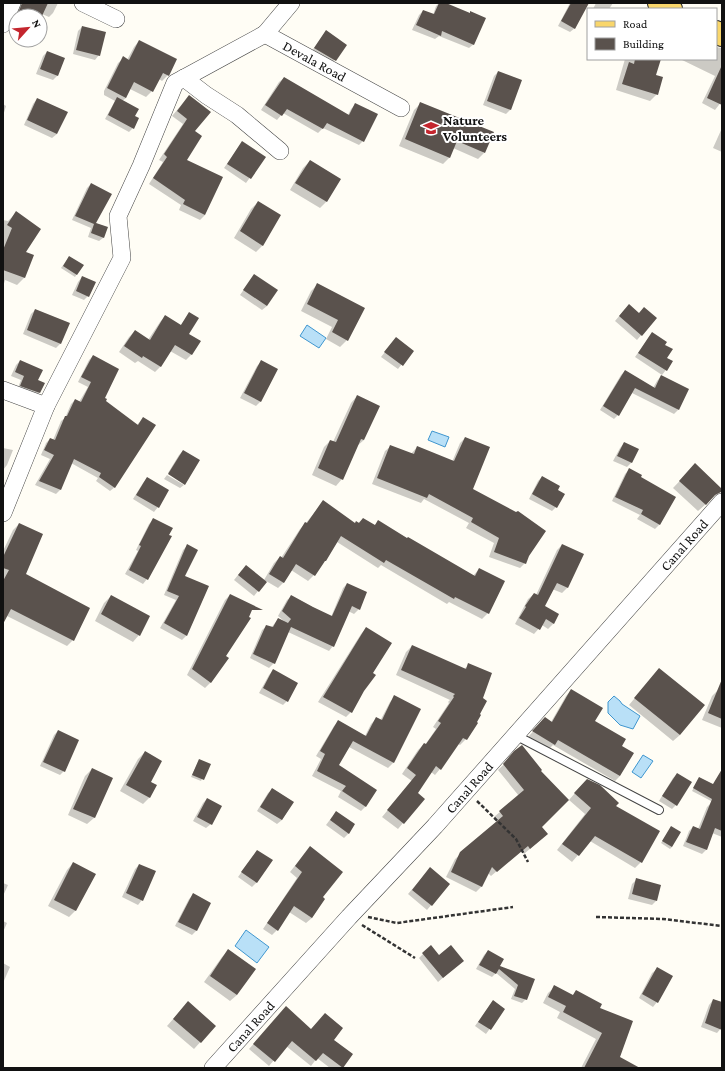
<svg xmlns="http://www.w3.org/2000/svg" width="725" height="1071" viewBox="0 0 725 1071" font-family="'Crimson Pro',serif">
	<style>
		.water { fill: #b9e0f7; stroke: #3f96cf }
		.shadow { fill: #0003 }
		.building { fill: #5a524d }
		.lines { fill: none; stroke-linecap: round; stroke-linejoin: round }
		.lane-casing { stroke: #444; stroke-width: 10 }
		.street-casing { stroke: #444; stroke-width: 18 }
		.primary-casing { stroke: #222; stroke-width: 24 }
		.path { stroke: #333; stroke-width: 2.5; stroke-dasharray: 4 2; stroke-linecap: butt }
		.lane { stroke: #fff; stroke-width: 8 }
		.street { stroke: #fff; stroke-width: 17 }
		.primary { stroke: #f9d66b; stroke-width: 22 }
		.labels { text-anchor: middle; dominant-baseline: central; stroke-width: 4; stroke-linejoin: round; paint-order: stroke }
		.street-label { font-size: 14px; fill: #111; stroke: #fff }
		.poi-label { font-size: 14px; font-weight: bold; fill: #111; stroke: #fff; text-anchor: start }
	</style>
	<rect width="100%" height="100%" fill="#fffdf5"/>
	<path class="water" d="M307,325L326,338L319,348L300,336Z
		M432,431L449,437L445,447L428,440Z
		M614,696L620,701L622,704L640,716L633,729L620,725L608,713V702Z
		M643,755L653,761L641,778L632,772Z
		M246,930L269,947L257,963L235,946Z"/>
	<path class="shadow" d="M19,3H58L53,13L49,17L42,14L40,17V16H16V32L10,29L17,12Z
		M439,3H443L469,14L471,12L474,44L469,48L439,36L435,39L412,30L419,15L423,11L433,15L436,6Z
		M570,3H588L575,28L570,32L558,26Z
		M596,3H613L609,9H593Z
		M82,27L99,55L95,60L73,54L78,31Z
		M326,31L345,45L331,65L311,52Z
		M139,41L168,75L162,81L159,79L152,91L146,97L130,89L126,98L122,101L134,116L133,128L129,132L105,119L115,101L104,95V91L118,63L124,58L127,60L134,47Z
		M716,47L722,48V101L715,110L702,103L715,76L680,59H716Z
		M47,52L64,59L57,76L53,80L36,74L43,56Z
		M625,59H660L655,75L657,94L650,101L616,90Z
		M498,72L510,110L506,114L483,105L494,76Z
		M284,78L348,115L351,109L355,105L363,141L359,145L323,128L318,133L283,113L277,120L261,110L279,82Z
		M189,96L194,132L186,160L205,215L200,220L179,210L181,205L149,184L163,162L159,160L183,124L172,116Z
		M37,99L57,134L52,138L24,125L33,104Z
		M3,104L6,106L3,116Z
		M420,104L484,153L478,159L453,148L449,158L443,164L399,146L414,110Z
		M722,128V152L713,148Z
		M242,142L265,157L246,183L224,168Z
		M310,161L340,179L326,202L320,208L290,190L303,168Z
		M91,184L95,223L106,227L103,238L99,241L88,237L91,228L72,220L87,188Z
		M258,202L263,245L256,252L234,238L251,209Z
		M16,213L24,252L33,256L24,278L17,285L5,280L3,287V220L8,221Z
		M69,257L82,266L75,277L61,268Z
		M254,275L267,306L262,310L240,295Z
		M82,277L88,296L84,300L72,295L78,282Z
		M318,284L363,308L347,340L340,347L326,339L332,327L301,311L311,291Z
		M625,309L656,318L637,340L615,321Z
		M35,310L68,324L60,344L56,348L23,334L31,314Z
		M189,314L188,334L200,341L191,355L186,360L170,351L160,367L155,372L138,361L135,363L119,352L129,337L135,331L148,340L160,322L165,316L180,326Z
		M652,333L664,345L666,358L672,362L662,375L635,357Z
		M392,343L412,351L398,369L381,357Z
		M93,356L104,401L137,425L143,418L115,487L110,491L96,481L98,478L71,463L60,490L56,494L35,485L50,459L41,455L46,443L50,439L53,440L61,421L65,418L71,404L75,400L79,402L88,387L78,382L89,360Z
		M20,361L37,380L39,393L35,397L17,390L21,380L11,376L16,365Z
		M261,362L277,370L260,402L256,406L240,398L257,366Z
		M625,371L653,388L657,381L661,376L678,410L674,414L632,393L618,415L614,419L600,410L621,375Z
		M357,396L364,440L357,446L342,479L336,486L312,475L324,447L330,441L333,442L351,403Z
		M465,438L472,489L528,555L525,563L520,568L489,557L494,543L466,528L469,523L424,499L421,503L372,484L385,451L391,446L411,454L417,447L452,462L460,443Z
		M624,443L637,450L631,463L627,467L613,461L620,448Z
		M3,448L13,450L7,465L3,470Z
		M183,451L185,484L168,473L179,455Z
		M695,465L722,490L698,511L673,488Z
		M629,470L639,477L674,497L659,525L655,529L637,519L640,515L612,501L625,474Z
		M167,475L184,485L180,488L164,479Z
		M542,477L556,507L552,511L529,499L538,481Z
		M147,478L167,491L158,507L154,512L133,499L143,483Z
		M323,502L355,524L358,523L363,519L374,526L378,522L473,576L479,569L488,613L482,619L449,602L447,604L381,565L378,568L337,542L314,575L308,581L291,570L284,582L278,588L266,581L254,596L234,580L242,570L264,580L274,563L280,557L281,558L300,529L306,523Z
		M154,519L147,579L143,584L125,574L138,551L136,550L149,524Z
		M19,524L24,575L73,640L67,646L7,616L3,622V551L13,530Z
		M562,545L583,555L567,588L562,593L552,589L543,606L554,623L548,629L542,625L534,634L515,624L528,599L534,594L536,595L557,550Z
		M187,546L183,576L208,587L186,636L182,640L160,628L176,600L164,595L183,550Z
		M347,584L366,592L359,609L354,614L348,611L333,646L329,651L288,632L274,663L269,668L250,658L262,630L267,626L271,628L278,619L285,622L278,616L287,600L292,596L331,617L343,588Z
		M230,595L248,617L211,682L205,688L187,675L225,600Z
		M111,596L139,635L133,642L95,621L104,603Z
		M366,628L372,674L351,712L346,717L318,702L361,634Z
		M412,646L464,669L469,665L466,739L460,745L458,744L440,769L435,775L431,772L416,793L423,799L398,829L382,817L412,781L402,774L418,750L424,744L425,745L436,729L433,727L449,703L448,702L450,700L396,675L406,652Z
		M659,669L680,735L673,741L629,705Z
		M273,670L287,701L283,705L259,693L269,675Z
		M571,690L594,721L621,747L620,776L615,781L553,745L549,749L528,737L540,724L551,722L566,696Z
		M718,690L722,691V728L702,720L712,696Z
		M395,697L393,763L388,768L349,747L338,765L366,806L361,811L338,797L341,791L312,776L321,759L316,756L334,726L339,721L365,736L371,724L376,719L380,721L390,702Z
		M58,731L64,771L60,775L40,766L54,735Z
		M522,747L541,827L547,834L524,854L522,850L491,876L488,873L481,887L476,892L446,877L455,859L498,822L494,817L519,796L498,770Z
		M145,752L149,782V798L143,804L120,791L138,759Z
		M199,760L209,765L201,781L191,777Z
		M92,769L112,778L94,818L87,824L68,815L85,776Z
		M678,774L676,805L672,809L659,801L673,778Z
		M698,780L720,789L711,801L692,791Z
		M581,786L615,806L641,862L635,868L590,841L572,862L557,850L585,814L569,800Z
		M273,789L293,802L282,820L277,824L257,811L268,793Z
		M207,799L211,824L206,828L193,821L203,803Z
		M712,802L722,807V837L712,833L706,850L702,854L683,846L689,831L693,827L698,829L707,807Z
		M332,817L349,833L344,838L326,825Z
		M670,830L672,847L670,849L661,843Z
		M257,851V882L252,887L238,877Z
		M305,853L321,898L324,899L312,918L306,923L289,912L277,930L272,935L263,929L297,878L290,872Z
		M73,863L94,874L75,911L69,917L48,906L67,870Z
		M139,865L142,900L138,905L122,897L135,869Z
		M426,873L449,884L427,910L408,894Z
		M637,879L656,901L652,905L628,899L632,884Z
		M3,883L8,885L3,896Z
		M193,895L210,904L196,931L192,935L175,926L189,899Z
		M3,921L7,923L3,932Z
		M228,951L237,995L230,1001L204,982L222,957Z
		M488,951L499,967L533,980L526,999L522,1003L511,999L515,989L496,973L492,977L476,969L484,955Z
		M423,954L439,956L458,965L438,982L419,958Z
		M3,963L10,967L3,983Z
		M657,969V1002L653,1007L639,998L652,973Z
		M555,987L572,996L576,991L599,1009L618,1058L638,1068H581L596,1039L557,1018L560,1012L543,1003L548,993Z
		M713,1000L722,1004V1027L717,1033L701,1027L709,1005Z
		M493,1001L504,1009L486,1034L475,1026Z
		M182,1009L215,1026L194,1049L167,1026Z
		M281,1013L311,1030L332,1040L352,1055L342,1068H330L317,1058L311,1066L286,1046L269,1066L249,1049Z"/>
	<path class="building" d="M22,3H48L42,16H17Z
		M439,3H446L470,13V11L486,18L474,45L442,31L441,36L416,25L423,10L434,14Z
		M571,3H589L575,29L561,21Z
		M82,26L106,32L100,56L76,50Z
		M326,30L347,45L336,61L314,48Z
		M139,40L177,59L169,76L163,73L153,92L134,82L126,98L107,88L123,56L129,60Z
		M47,51L65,58L58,76L40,69Z
		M635,59H661L656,75L663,77L658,95L622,84L629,62L634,64Z
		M722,65V105L707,98Z
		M498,71L522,80L511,110L487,101Z
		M284,77L349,115L355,103L378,114L364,142L327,123L323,129L287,109L282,116L265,105Z
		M189,95L211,112L195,131L202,136L187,160L223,177L205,215L183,204L185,200L153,178L167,157L164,154L187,119L177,111Z
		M117,97L139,109L135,116L139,118L134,129L108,115Z
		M37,98L68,112L57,134L27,120Z
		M420,102L494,132L485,153L457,141L450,158L405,139Z
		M242,141L266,157L251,179L227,164Z
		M310,160L341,179L327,202L295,183Z
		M91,183L112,194L96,223L108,227L104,238L91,233L94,224L75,216Z
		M258,201L281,215L263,246L240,231Z
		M16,211L41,229L26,252L34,255L25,278L3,270V250L12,228L7,225Z
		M69,256L84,265L77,275L63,266Z
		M254,274L278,290L267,306L243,290Z
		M82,276L96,282L89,297L76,291Z
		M317,283L365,308L348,341L332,332L338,320L307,304Z
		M629,304L639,313L644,307L657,318L642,336L619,316Z
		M35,309L70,323L61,344L27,330Z
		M189,312L199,318L189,334L201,341L192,355L175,345L161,367L143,356L142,358L124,346L135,330L150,340L165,315L181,325Z
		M652,332L667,342L665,345L673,349L667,358L673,361L667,371L638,353Z
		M396,337L414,351L403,366L384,352Z
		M93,355L119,369L105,398L107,399L106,401L138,425L143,417L156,425L115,488L99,477L101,473L74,459L61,490L39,481L54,455L44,450L50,438L55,440L65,416H67L75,399L81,402L91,382L81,377Z
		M20,360L43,370L38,380L45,383L40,393L20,386L24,376L15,372Z
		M261,360L278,369L261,402L244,393Z
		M625,370L655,388L661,375L689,389L679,410L635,388L619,416L603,406Z
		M357,395L380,406L364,440L361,439L343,480L318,468L330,440L336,442Z
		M465,437L490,447L473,489L516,512L518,511L546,531L529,556L526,564L494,552L499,538L471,522L473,518L429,494L427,498L377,478L390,445L414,454L417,446L454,461Z
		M624,442L639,449L632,463L617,456Z
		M183,450L200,460L185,485L168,474Z
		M695,463L722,489L721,492L715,495L706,505L679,481Z
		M629,468L642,475L641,477L676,497L660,525L641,514L643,510L615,497Z
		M542,476L560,486L558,490L565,494L557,508L532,494Z
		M147,477L169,490L159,508L136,495Z
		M323,500L355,523L356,521L359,523L363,518L375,525L378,520L407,538L408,537L475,576L479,568L505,581L489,614L455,597L454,599L386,560L384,563L341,536L326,561H325L315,576L296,564L284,583L269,574L280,556L283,558L305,522L307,523Z
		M153,518L173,528L169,535L172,536L148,580L129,570L141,546L139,545Z
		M19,523L43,534L26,574L90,608L74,641L11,609L3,624V581L9,570L3,568V557Z
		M187,544L198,550L185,576L209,586L187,636L164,623L179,596L167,591Z
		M562,544L584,554L568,588L557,583L545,606L559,614L554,624L546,619L540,630L519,618L526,607L525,606L534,593L538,595Z
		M246,565L267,582L259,592L238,575Z
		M347,583L367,592L360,610L352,606L334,647L291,627L275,664L253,654L266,625L273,627L278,618L288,623L291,619L282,611L291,595L313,607L332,616Z
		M230,594L263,610H252L249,617L251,618L226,656L229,658L211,683L192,669Z
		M111,595L150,616L140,636L101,614Z
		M366,627L392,643L373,673L376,675L364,691L352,713L323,697Z
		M412,645L466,669L468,663L492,673L483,698L487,701L480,714L481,715L477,722L478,723L467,740L463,738L441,770L436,766L418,793L425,799L404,824L387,810L416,775L407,768L424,743L426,744L441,723L438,721L454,697L453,696L455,694L401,670Z
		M659,668L705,705L680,735L634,698Z
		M273,669L298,683L288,702L263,688Z
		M722,679V719L708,713Z
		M571,689L603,708L595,721L626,739L622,746L634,753L620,776L558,740L555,745L532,731L545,717L552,722Z
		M394,695L421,709L394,763L353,741L339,765L377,790L366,807L342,791L346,786L317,771L325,754L320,751L338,720L366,736L376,717L382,720Z
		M58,730L79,740L65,772L43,762Z
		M522,745L542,770L541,771L569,800L542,827L548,834L530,849L528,846L497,872L492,867L482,887L451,872L460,852L503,816L499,811L524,790L503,764L514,751Z
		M145,751L162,761L151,782L157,785L150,798L126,785Z
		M199,759L211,764L204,780L192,775Z
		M92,768L113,778L95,818L73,809Z
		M722,769V831L715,828L707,850L686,842L693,826L700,829L712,799L693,788L699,777L713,784Z
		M677,773L692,782L677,806L662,796Z
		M587,779L600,785L619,803L616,806L660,831L642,863L595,836L579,856L562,844L591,808L574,793Z
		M272,788L294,802L282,820L260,807Z
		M207,798L222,806L212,825L197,817Z
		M336,811L355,824L349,834L330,820Z
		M671,826L681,832L672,847L662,841Z
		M310,846L343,872L323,897L325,899L312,918L294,906L278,931L267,923L302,872L295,866Z
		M257,850L273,860L257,883L241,872Z
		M73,862L96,874L76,911L54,900Z
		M139,864L156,871L143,901L126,893Z
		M430,867L450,884L432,906L412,890Z
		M636,878L661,885L657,901L632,894Z
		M193,893L211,903L197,931L178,922Z
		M431,945L439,955L451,945L464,961L443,978L422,953Z
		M228,949L256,969L237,995L210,976Z
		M488,950L504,959L500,966L535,979L527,1000L514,996L518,985L499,969L496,974L479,965Z
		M657,967L673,976L658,1003L642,994Z
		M554,985L573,995L576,990L602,1004L600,1008L633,1021L620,1057L640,1068H584L602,1033L563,1012L566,1006L548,997Z
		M713,999L722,1002V1030L705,1023Z
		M493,1000L505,1009L491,1030L478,1022Z
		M188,1001L216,1026L201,1043L173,1019Z
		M286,1006L311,1029L325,1013L343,1028L334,1040L353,1054L343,1068L323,1053L316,1061L292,1041L275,1062L253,1044Z"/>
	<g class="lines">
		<defs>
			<path id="lane" d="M515,735L659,810"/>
			<g id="street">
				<path d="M83,3L116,19"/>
				<path id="s1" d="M291,3L265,34L401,108"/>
				<path d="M3,24L12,3"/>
				<path d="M184,78L206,95L237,115L280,151"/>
				<path d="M3,390L46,406"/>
				<path d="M3,513L46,406L122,258L118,216L141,166L175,83L265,34"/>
				<path id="s2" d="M213,1068L349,917L435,826L722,502"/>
			</g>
			<path id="primary" d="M659,3L671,9
				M716,32L722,35"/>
		</defs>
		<use href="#lane" class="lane-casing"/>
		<use href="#street" class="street-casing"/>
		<use href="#primary" class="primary-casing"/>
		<path class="path" d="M477,801L516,839L528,862
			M368,917L397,923L513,907
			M596,917L663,919L722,926
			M362,925L415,958"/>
		<use href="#lane" class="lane"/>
		<use href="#street" class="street"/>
		<use href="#primary" class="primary"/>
	</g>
	<defs>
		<symbol id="school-bare" viewBox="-9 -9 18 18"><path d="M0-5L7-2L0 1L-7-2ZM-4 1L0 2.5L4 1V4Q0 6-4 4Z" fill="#c4262e" stroke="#fff" stroke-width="2.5" paint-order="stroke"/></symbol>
	</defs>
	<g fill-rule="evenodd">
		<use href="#school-bare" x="420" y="117" width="22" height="22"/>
	</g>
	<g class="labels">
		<g class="street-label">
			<text stroke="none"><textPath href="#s1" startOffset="97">Devala Road</textPath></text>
			<text stroke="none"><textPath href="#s2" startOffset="704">Canal Road</textPath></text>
			<text stroke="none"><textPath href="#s2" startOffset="380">Canal Road</textPath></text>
			<text stroke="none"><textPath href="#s2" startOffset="56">Canal Road</textPath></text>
		</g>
		<g class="poi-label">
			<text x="443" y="120">Nature<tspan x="443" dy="16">Volunteers</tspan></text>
		</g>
	</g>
	<rect width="725" height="1071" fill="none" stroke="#111111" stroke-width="8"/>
	<rect x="587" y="8" width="130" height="52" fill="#ffffff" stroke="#a0a0a0"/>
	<rect x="595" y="21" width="20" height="6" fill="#f9d66b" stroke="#a0a0a0"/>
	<text x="623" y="28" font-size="12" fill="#111111">Road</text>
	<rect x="595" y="38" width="20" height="12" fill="#5a524d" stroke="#a0a0a0"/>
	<text x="623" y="48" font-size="12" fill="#111111">Building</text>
	<g transform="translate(28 28) rotate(63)"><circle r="19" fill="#ffffff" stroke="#a0a0a0"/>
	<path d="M0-3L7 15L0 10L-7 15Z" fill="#c4262e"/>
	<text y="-6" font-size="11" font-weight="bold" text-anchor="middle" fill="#111111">N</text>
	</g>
</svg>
